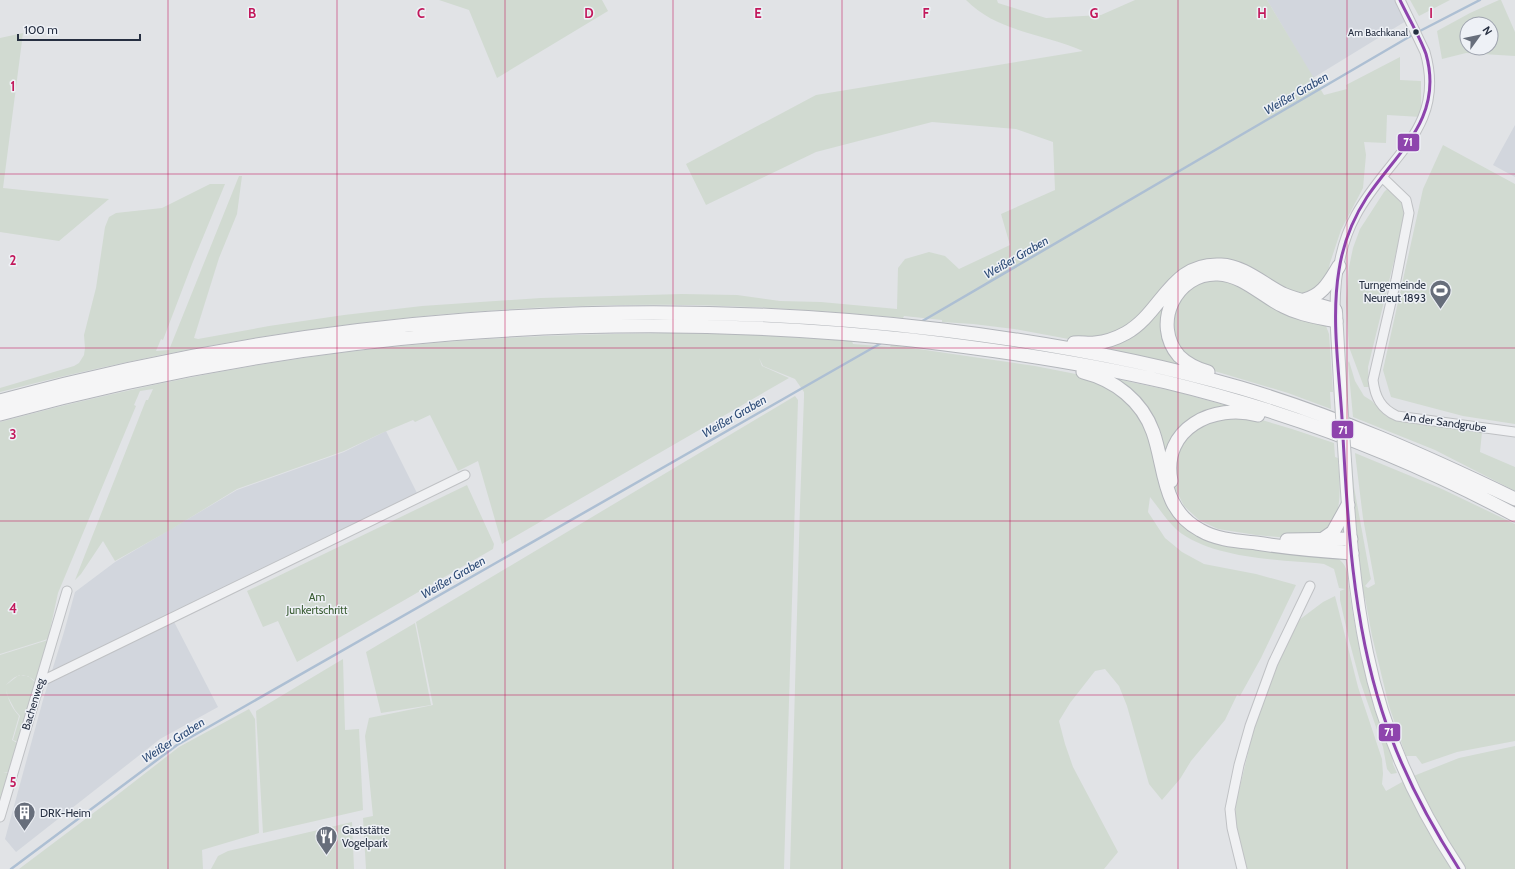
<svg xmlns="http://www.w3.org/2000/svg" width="1515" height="869" viewBox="0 0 1515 869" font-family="Cabin,sans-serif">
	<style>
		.built { fill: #d2d6dd }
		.green { fill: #d1dad1; fill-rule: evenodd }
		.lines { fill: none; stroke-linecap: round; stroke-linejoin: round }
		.stream { stroke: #adbfd3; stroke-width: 2.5 }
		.minor-casing { stroke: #bfc1c4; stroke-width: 11 }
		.major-casing { stroke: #bdc0c4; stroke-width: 14 }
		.highway-casing { stroke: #b3b6bb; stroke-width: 15 }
		.minor { stroke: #f0f1f3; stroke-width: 9 }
		.major { stroke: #f5f5f6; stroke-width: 12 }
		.highway { stroke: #f5f5f6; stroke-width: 13 }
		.major-bridge-casing { stroke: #bdc0c4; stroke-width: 14; stroke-linecap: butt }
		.major-bridge { stroke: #f5f5f6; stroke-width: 12 }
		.bus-1-casing { stroke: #eef1f6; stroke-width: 6 }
		.bus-1 { stroke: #8e44ad; stroke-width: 3 }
		.grid { fill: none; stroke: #c2185b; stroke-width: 1; stroke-opacity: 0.55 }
		.bus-dot { fill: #262f41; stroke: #eef1f6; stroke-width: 1.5 }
		.labels { text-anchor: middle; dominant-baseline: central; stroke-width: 3; stroke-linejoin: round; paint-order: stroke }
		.bus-label { font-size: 10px; fill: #262f41; stroke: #eef1f6; text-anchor: end }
		.poi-label { font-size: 11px; fill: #262f41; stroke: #eef1f6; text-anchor: start }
		.street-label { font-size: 11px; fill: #262f41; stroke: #eef1f6 }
		.park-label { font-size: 11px; fill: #3a5d33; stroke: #eef1f6 }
		.water-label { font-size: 12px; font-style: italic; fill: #2e4c77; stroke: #eef1f6 }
		.grid-label { font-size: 13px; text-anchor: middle; font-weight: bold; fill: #c2185b; stroke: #eef1f6; stroke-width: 3; stroke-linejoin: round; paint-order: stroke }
		.line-badge { stroke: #eef1f6; stroke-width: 1.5 }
		.badge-label { font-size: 11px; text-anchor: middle; font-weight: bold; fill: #fff }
	</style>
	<rect width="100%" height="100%" fill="#e1e3e6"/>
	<path class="built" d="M1267,0H1395L1406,21L1313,78Z
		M1515,125V177L1493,165Z
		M386,431L418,495L170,614L218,707L160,739L16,852L5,839L43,700L64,632L75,592L115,562L237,490L344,452Z"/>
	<path class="green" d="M439,0H602L608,11L497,78L469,10Z
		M966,0H997L998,3L1046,18L1101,15L1135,0H1267L1324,95L1347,89L1346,85L1400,57V80L1421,81V117L1387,115L1386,143L1364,142L1366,155L1363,188L1341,230L1330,263L1326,281L1304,297L1231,263L1145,313L1113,336L1074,340L1014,329L973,324L942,322V320L904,316L903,318C830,311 757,306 683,305C452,302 223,334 0,392V388L74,366L79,363L84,355L85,348L84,335L96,288L105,227L109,217L116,213L162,208L210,184H225L192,264L163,340L161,339L156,351L169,350L239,176H242L237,214L219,258L194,338L198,339L269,326L344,315L422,306L541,298L682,294L737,295L780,301L821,302L897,309L898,268L905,259L929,252L945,256L959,269L1010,245L1001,214L1055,190L1053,142L1016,129L932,122L816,152L706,205L686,164L816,95L1083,51C1045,34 997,32 966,0Z
		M1410,0H1450L1419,16Z
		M1499,0H1501L1515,32V56L1466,53L1442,59L1437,31L1470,13ZM1467,24H1491V48H1467Z
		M23,33L3,188L109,199L59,241L0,232V38Z
		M1443,145L1515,184V424L1463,416L1391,397L1383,370L1423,189Z
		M1388,188L1402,202L1406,212L1368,367L1369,387H1364L1349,347L1346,302L1349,267L1353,248L1360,229L1384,192Z
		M1222,271L1167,300L1178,364L1104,348L1163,300Z
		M1223,278L1323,323L1326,326L1329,334L1333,392H1330L1331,409L1288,393L1201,367L1175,345L1171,311L1192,284Z
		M677,333L758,335L852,341L853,344L890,347L891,345L1035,366L1091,377L1133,404L1153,443L1190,528L1333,556C1349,563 1347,574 1349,589C1356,646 1373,699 1392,753L1393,764L1397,773L1391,774L1387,769L1383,747L1360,681L1349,640L1340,600V591L1345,589L1339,588L1334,569L1324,564C1281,560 1212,559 1177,530C1167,521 1159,508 1150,497L1148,512L1165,538L1182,552L1204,564L1256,574L1296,585L1261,658L1240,696L1237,695L1225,720L1191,761L1180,779L1162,800L1149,784L1127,706L1119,686L1105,669L1095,671L1070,703L1059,721L1065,744L1073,767L1118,852L1104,869H790L800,505L804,397V392L795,379L763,366L759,358L762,366L789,378L502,544L478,461L458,471L430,415L415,422L413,420L382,433L344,451L237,489L170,530L115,561L103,541L81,574L75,580L146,400H148L153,389L140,391L134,405L136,406L58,593L48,639L0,654V422C123,389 248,363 374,349C475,337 576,334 677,333Z
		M1349,361L1355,381L1364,396L1372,401L1386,416L1397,420L1482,432L1480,452L1515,467V491L1435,450L1353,417L1348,363Z
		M1112,378L1177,392L1228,406L1204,414L1167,457Z
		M795,396L798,400L784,869H366L363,818L373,816L365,736L369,718L433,705L416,622Z
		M1252,417L1292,429L1334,443L1335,457L1338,458C1339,475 1342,499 1336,516C1334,522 1330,527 1327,533L1288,538L1256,535L1218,529L1199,520L1184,506L1175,488L1173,477L1183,439L1212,418Z
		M1355,453L1442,489L1515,524V741L1457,752L1422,764L1416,756H1406L1389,706L1372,636L1365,598H1363L1358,553L1351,464H1352L1354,487L1370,575L1371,579L1365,586L1368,588L1375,584L1363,518Z
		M467,485L494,544L493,549L297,662L278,621L263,627L247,591Z
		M1335,596L1358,687L1382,759L1383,774L1382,784L1386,791L1411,777L1459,758L1515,746V869H1245L1235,820L1236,803L1254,728L1277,664L1295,623L1323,602Z
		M415,623L431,705L381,713L366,652Z
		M48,640L36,682C23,671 17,674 6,685L19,675L28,676L36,683L18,742L13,740L20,716L15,710L7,695L6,686C7,698 11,707 19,716L12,740L17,743L9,772L3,773H8L0,813V655Z
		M343,659L345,730L359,729L363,810L263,833L256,711Z
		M249,709L255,719L259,833L202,850L203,869H19L112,799L179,747Z
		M352,822L354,869H211L218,856L228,851Z"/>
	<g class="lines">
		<path class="stream" d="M1418,32L1480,0
			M919,323L1414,34
			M11,869L177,745L883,342"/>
		<defs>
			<path id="minor" d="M1382,177L1406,200L1409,213L1396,280L1373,380C1375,397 1381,409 1397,416L1515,432
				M1335,310C1335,277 1340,244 1356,215C1387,157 1447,128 1425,52L1400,0
				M40,682L465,475
				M0,817L67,591
				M1242,869L1232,828L1230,809L1239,765L1250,726L1273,663L1310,586"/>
			<path id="major" d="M1336,312L1341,400
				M1345,461C1349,525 1354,590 1367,653C1383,731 1415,803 1459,869"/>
			<path id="highway" d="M1304,300C1323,295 1329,282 1339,266
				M1074,343C1081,342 1088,344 1095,343C1106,342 1117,338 1126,333C1163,312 1170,262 1221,265C1244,266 1263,284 1283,294C1299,301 1318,304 1335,310
				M1083,372C1115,380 1142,401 1153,432C1166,469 1161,509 1200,530C1217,540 1237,541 1256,543C1288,548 1320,551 1352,553
				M1208,372C1198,369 1187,364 1179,356C1151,324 1176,272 1218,274C1243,275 1262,296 1283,306C1300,315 1318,317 1336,321
				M0,401C306,317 627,292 943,330C1043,342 1143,360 1241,388C1336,416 1426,456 1515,499
				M0,414C296,332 607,307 912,340C997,350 1082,362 1166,382C1286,411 1406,456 1515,515
				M1171,481C1161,428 1214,403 1258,415
				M1323,539L1333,532L1348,505
				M1287,540L1351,539"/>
		</defs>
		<use href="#minor" class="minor-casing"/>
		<use href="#major" class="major-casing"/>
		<use href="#highway" class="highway-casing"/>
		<use href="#minor" class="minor"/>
		<use href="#major" class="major"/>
		<use href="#highway" class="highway"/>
		<defs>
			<path id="major-bridge" d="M1341,400L1345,461"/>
		</defs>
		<use href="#major-bridge" class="major-bridge-casing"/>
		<use href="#major-bridge" class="major-bridge"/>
		<defs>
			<path id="bus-1" d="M1400,0C1408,17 1420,37 1426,54C1444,118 1398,151 1367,197C1352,220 1343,244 1339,270C1331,318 1339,370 1342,418C1347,515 1352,619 1382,711C1400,768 1427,819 1459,869"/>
		</defs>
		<use href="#bus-1" class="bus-1-casing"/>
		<use href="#bus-1" class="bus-1"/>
	</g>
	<path class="grid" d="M168,0V869M337,0V869M505,0V869M673,0V869M842,0V869M1010,0V869M1178,0V869M1347,0V869M0,174H1515M0,348H1515M0,521H1515M0,695H1515"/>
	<defs>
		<symbol id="stadium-pin" viewBox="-11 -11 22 30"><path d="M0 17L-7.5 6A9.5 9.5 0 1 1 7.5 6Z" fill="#676e7b" stroke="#eef1f6"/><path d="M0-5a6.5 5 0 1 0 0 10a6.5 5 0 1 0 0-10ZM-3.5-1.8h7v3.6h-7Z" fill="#fff"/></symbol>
		<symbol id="building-pin" viewBox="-11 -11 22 30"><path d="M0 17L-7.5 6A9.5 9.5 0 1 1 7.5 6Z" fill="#676e7b" stroke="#eef1f6"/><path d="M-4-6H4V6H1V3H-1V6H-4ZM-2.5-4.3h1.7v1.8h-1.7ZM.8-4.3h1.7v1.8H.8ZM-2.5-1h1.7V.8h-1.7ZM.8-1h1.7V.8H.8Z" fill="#fff"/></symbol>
		<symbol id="restaurant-pin" viewBox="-11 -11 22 30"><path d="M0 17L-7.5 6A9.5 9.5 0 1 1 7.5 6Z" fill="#676e7b" stroke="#eef1f6"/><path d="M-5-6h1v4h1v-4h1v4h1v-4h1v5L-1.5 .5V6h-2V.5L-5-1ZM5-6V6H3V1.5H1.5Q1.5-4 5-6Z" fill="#fff"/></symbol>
	</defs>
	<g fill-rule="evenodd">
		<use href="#stadium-pin" x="1428" y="278" width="25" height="34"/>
		<use href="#building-pin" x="12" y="800" width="25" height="34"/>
		<use href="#restaurant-pin" x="314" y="824" width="25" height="34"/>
	</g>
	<circle class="bus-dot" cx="1416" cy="32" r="3.5"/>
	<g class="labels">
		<g class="bus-label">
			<text x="1408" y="32">Am Bachkanal</text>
		</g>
		<g class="poi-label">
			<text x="1426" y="285" text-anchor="end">Turngemeinde<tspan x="1426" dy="13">Neureut 1893</tspan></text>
			<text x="40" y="813">DRK-Heim</text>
			<text x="342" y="830">Gaststätte<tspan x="342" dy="13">Vogelpark</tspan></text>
		</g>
		<g class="street-label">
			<text transform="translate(1445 422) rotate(8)">An der Sandgrube</text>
			<text transform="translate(33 704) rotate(-73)">Bachenweg</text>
		</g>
		<g class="park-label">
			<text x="317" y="597">Am<tspan x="317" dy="13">Junkertschritt</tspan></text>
		</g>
		<g class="water-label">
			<text transform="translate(1296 93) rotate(-30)">Weißer Graben</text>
			<text transform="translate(1016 257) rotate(-30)">Weißer Graben</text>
			<text transform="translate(734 416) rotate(-30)">Weißer Graben</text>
			<text transform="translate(453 577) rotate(-30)">Weißer Graben</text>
			<text transform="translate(173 740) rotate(-33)">Weißer Graben</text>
		</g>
	</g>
	<g class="grid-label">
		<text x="252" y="18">B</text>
		<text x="421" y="18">C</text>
		<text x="589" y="18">D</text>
		<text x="758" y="18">E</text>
		<text x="926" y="18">F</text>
		<text x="1094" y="18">G</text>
		<text x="1262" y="18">H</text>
		<text x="1431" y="18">I</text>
		<text x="13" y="91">1</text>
		<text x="13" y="265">2</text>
		<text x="13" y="439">3</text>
		<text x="13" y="613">4</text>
		<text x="13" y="787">5</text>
	</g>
	<g class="line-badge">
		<rect x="1397" y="133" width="23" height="19" rx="4" fill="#8e44ad"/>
		<rect x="1331" y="420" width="23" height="19" rx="4" fill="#8e44ad"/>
		<rect x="1378" y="723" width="23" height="19" rx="4" fill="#8e44ad"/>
	</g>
	<g class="badge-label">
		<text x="1408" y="146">71</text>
		<text x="1343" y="434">71</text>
		<text x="1389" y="736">71</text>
	</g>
	<g transform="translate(1479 36) rotate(57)"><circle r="19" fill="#eef1f6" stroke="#9ea3ae"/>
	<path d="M0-3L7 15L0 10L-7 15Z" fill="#676e7b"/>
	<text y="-6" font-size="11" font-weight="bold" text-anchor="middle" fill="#262f41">N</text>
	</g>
	<path d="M18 34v6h122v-6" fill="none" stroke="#262f41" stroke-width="2"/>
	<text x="24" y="34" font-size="12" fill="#262f41" stroke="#eef1f6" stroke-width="3" paint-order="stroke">100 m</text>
</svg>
